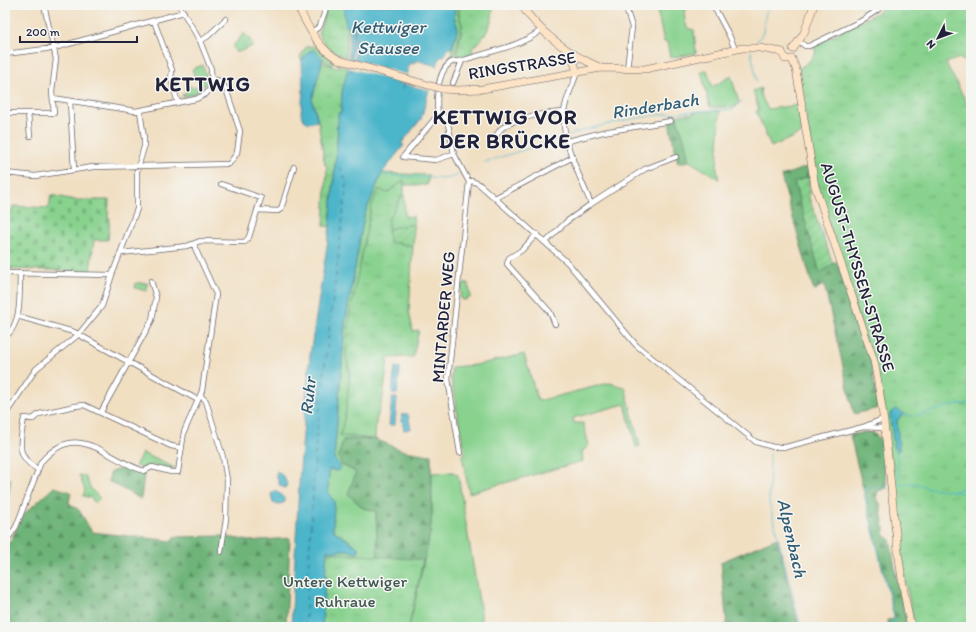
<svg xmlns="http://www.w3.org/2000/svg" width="976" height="632" viewBox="0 0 976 632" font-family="Itim,sans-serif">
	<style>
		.grass { fill: #88d28e; stroke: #557a64 }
		.forest { fill: url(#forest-firs); stroke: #486b5a }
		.cemetery { fill: url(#cemetery-stones); stroke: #557a64 }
		.park { fill: url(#park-tufts); stroke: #557a64; fill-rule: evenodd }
		.garden { fill: url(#garden-furrows); stroke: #557a64 }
		.water { fill: #4cb5ca; stroke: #376c82; fill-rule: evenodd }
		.pier { fill: #f1dfc2 }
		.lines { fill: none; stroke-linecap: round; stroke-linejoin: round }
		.stream { stroke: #4cb5ca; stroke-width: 1 }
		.ferry { stroke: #335d74; stroke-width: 1; stroke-dasharray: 5 4; stroke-linecap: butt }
		.street-casing { stroke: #6a646a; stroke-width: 6 }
		.secondary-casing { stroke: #6a646a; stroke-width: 8 }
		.street { stroke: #fff; stroke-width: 4.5 }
		.secondary { stroke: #fee4c6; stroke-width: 7 }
		.secondary-bridge-casing { stroke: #6a646a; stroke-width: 8; stroke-linecap: butt }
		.secondary-bridge { stroke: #fee4c6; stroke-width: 7 }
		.labels { text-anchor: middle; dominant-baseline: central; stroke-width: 3; stroke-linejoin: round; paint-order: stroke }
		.street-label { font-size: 17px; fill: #22223b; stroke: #f6f6f2 }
		.park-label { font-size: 17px; fill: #415754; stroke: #f6f6f2 }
		.water-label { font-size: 18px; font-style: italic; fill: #335d74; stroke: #f6f6f2 }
		.district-label { font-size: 21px; font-weight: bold; letter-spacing: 1px; fill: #22223b; stroke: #f6f6f2 }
	</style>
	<defs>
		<pattern id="forest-firs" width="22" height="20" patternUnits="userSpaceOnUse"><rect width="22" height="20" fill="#6eb479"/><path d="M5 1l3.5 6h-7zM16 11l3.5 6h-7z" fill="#5a9264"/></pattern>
		<pattern id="cemetery-stones" width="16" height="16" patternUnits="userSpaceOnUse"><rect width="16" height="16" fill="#88d28e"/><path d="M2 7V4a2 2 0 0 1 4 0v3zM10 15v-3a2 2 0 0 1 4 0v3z" fill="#75b47b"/></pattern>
		<pattern id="park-tufts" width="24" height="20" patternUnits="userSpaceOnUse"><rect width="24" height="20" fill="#88d28e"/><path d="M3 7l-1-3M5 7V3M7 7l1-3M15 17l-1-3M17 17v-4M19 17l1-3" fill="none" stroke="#75b47b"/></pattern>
		<pattern id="garden-furrows" width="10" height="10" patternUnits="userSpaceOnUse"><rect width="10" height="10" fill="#88d28e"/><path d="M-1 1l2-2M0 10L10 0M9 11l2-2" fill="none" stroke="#75b47b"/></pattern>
	</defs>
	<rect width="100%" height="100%" fill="#f6f6f2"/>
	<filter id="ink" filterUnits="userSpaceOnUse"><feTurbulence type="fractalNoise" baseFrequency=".025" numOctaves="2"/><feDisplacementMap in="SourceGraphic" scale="8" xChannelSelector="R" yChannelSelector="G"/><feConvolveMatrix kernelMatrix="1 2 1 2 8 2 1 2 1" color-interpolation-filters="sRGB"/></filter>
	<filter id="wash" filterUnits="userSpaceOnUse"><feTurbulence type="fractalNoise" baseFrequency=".012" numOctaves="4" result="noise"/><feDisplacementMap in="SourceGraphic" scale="16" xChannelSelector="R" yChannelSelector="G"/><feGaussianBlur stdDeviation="0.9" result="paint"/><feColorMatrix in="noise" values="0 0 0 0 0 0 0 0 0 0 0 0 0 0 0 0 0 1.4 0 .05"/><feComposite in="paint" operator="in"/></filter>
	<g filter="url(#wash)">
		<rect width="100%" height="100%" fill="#f1dfc2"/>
		<path class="grass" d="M455,5H459L458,14L462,26L454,58L450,57L458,28L454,17Z
			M656,5H688L684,15L687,28L694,30L696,53L670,58L667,42H664Z
			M314,46L334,62L332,65L323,60V58L301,60L300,57L306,47Z
			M707,70L712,87L731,76L739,102L735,107H710L701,72Z
			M190,85L192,88L197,86L198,92L183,97L182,95L187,92L185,87Z
			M761,88L760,94L768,109L798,105L802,130L800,134L771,147L756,111L759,110L753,91Z
			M705,111H720L717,170L719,179L689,161L684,138L676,116Z
			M382,173L429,175L427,185H404L403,181L372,204L346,357C353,383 346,411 341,436L375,439L343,440L342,465L356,472L363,508L376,511L379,589L322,627L327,550C335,552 341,549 349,550L350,541L333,530L334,501L328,494L329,469L340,465L334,459L345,325L364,216Z
			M404,192L405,217L413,216L414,224L388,229V220Z
			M524,354L538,401L609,383L625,387L640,446L636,447L625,404L573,418L574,423H583L589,445L582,452L583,461L469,493L462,455L465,454L451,379L452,367L476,365Z
			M142,453L175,468L171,470L151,465L145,468L135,466Z
			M453,472L458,475L481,613V627H409L430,533L432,512V473Z"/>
		<path class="forest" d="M671,116H676L684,138L689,161L678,163L669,123L672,122Z
			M807,167L809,177L794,183L820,273L836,261L863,331L872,366L878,408L854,414L824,284L814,291L781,176Z
			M867,432L874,433L881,440L887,488L878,491L876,499L880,503L885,536L890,539L897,580L908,627H888L887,620L895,619L850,435Z
			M375,439L404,451L431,455L432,512L430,533L409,627L379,589L376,511L363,508L348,494L356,472L342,465L338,457L343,440Z
			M128,466L144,475L141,499L108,481L111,472Z
			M54,487L71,492L69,503L79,510L92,532L173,541L174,537L223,536L249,541L290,538L286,627H5V546L11,540L24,514Z
			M777,538L799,627H727L721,562Z"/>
		<path class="cemetery" d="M51,195L75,200H109L108,218H110L108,240H94L90,271L5,269V209L12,211L13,206L49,208Z
			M5,478L11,479L5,517Z"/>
		<path class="park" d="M328,5H343L346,26H348L346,57L329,49L318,34Z
			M459,5H493C493,25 487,35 472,48L473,54L461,57L457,54L462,26L459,14Z
			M887,5H971V62L967,63L959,58L946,63L971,111V627H915L903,570L881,390L817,185L798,69L810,61L816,52L814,46L878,12ZM893,411L901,416C892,423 899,440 899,450L897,451Z
			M244,33L249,38L253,46L236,53L233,46Z
			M322,62L337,68L339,65L348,68L342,92L341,113H339L330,227L324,226L327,166L325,165L318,121L312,100L316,81Z
			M203,65L207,79L204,87L200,84L199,79L196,80L192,69Z
			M404,180V192L388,220L389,241L413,246L409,311L413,331L419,330L413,357L388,358L383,398L376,421L375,439L340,436L346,411L350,371L346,357L350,313L372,204L379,189L387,193Z
			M136,283H147V291L135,288Z
			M468,283L471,297L465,300L460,299L462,285Z
			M79,475L85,476L91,489L100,498L95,503L91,498L83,496L85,490Z
			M310,551L423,560L409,627H306Z"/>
		<path class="garden" d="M809,177V198L833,264L820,273L794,182Z
			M414,224L413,246L389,242L388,229Z"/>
		<path class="water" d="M343,5H455L454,17L458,28L452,48H449L444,56L439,58L437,66L416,60L414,64L410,62L402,89L405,84L429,90L421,119L401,144L404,145L382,173L364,216L345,325L334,459L340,465V470L335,471L329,469L328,493L334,501L333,530L359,548V552L355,553C343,546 338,554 327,550L322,627H291L300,469L310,355L330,227L338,131L336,126L338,127V113H341L342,92L348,68L350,27L346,26ZM355,27V59L351,72L354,28Z
			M314,50L323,58L312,100L318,121L308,123L302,118L301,113L303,92L302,60L309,51Z
			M395,367L400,368L397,394H392Z
			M392,398H397L395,425H389Z
			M897,409L903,413L897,421L899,450L897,452L894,448L890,415L893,411Z
			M408,414L411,429L404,430L401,415Z
			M277,471L284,477L287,484L285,488L280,486L276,475Z
			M276,490L285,499V502L278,505L273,503L271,494Z"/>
		<path class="pier" d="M346,58L408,75L406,82L431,91L346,67Z"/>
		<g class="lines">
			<path class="stream" d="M755,45L763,32L766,12L773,5
				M751,51L757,82
				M569,135C617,119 683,109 733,110L742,101
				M485,162L562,138
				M380,175L444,179L450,178L460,174
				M902,414L912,416
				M915,416L957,404L964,405L971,402
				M897,452L899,479
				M770,454L769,502L801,627
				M894,485L916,483L929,488L954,491L971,486
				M888,486L880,488L864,487L863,489L895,622L889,623L890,627
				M954,491L971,496"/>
			<path class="ferry" d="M305,627L316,439L347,183L338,163"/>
		</g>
	</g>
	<g filter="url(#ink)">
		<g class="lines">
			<defs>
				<path id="street" d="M625,5L632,27L627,69
					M713,5L729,35L735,49
					M154,21L172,70L171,79L178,103
					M312,32L320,26L327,5
					M200,41L207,37L226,19
					M800,42L805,46H809L861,21L885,5
					M5,54L54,48L184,12
					M453,83L462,61
					M53,98L136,111L196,99L206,94L212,86L211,69L200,41L179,5
					M70,102L74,170
					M5,113H54L52,92L56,59L44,5
					M28,113L30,136
					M438,115C436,101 437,72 450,63C454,60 459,62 464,60C487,52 523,46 541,30
					M438,115L403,157L436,160L454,154
					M438,115H442L447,119L454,154L469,182
					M568,141L603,132L671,121
					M491,143C496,139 497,132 502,128C519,116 543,113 564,112
					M5,173L35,176L93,167L229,164L237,153L240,131L226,89L220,81L212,79
					M469,182L472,181L479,184L568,263L636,345L756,442L773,447H786L863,427L883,419
					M5,185L8,174
					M495,198L573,157
					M591,204L645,169L676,157
					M257,210L278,211L281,209L294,167
					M537,234L522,250L509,258L507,264L550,312L555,324
					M546,242L566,222L591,204C581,178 561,141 564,113C565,99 573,86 577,72
					M121,253L187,246L200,241L245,242L249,237L261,198L221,184
					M5,273L112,275
					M17,316L74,332L198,400
					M5,337C23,323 19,294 20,273
					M201,396L206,401L223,457L227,480L226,519L221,552
					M101,412L152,320L156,297L151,281
					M5,415L36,369L78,335L102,306L112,275L137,209V171L144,147V138L140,111
					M863,427L884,428
					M460,453L448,379L469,182
					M37,469C14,456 21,440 24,418L33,419L39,414L75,406L84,405L171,446L182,448
					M5,543L16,527L41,462C78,419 105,459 144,471L152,467L171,472H178L184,432L202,391L216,294L195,248V243"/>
				<path id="secondary" d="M297,5C308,26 318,50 340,60
					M521,5C541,34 569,54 601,68
					M793,49L804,33L814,5
					M782,52L785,59H792
					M571,53L577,72
					M792,59L796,69L815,186L874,361C892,449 891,539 911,627
					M442,89L457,90L482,89L601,68L645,69L742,48H760L782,52"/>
			</defs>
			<use href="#street" class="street-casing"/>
			<use href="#secondary" class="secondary-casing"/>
			<use href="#street" class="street"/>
			<use href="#secondary" class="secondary"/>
			<defs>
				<path id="secondary-bridge" d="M340,60L442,89"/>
			</defs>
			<use href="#secondary-bridge" class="secondary-bridge-casing"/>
			<use href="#secondary-bridge" class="secondary-bridge"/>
		</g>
	</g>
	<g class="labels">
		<g class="street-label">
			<text transform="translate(522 65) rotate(-9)">RINGSTRASSE</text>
			<text transform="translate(858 267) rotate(73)">AUGUST-THYSSEN-STRASSE</text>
			<text transform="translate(443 317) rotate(-85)">MINTARDER WEG</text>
		</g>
		<g class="park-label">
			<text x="345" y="581">Untere Kettwiger<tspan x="345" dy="20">Ruhraue</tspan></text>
		</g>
		<g class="water-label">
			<text x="388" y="27">Kettwiger<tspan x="388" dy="21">Stausee</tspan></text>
			<text transform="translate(655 106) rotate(-9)">Rinderbach</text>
			<text transform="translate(308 396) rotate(-84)">Ruhr</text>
			<text transform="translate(792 538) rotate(77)">Alpenbach</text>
		</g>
		<g class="district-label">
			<text x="203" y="83">KETTWIG</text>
			<text x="505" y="116">KETTWIG VOR<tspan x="505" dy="24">DER BRÜCKE</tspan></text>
		</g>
	</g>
	<rect width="976" height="632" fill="none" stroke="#f6f6f2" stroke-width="20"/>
	<g transform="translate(938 38) rotate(228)" stroke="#f6f6f2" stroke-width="3" paint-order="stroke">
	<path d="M0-3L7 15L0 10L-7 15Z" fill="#22223b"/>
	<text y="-6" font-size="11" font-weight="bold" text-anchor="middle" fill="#22223b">N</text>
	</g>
	<path d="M20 36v6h117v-6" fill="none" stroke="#22223b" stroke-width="2"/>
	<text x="26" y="36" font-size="12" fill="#22223b" stroke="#f6f6f2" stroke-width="3" paint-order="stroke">200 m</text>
</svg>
